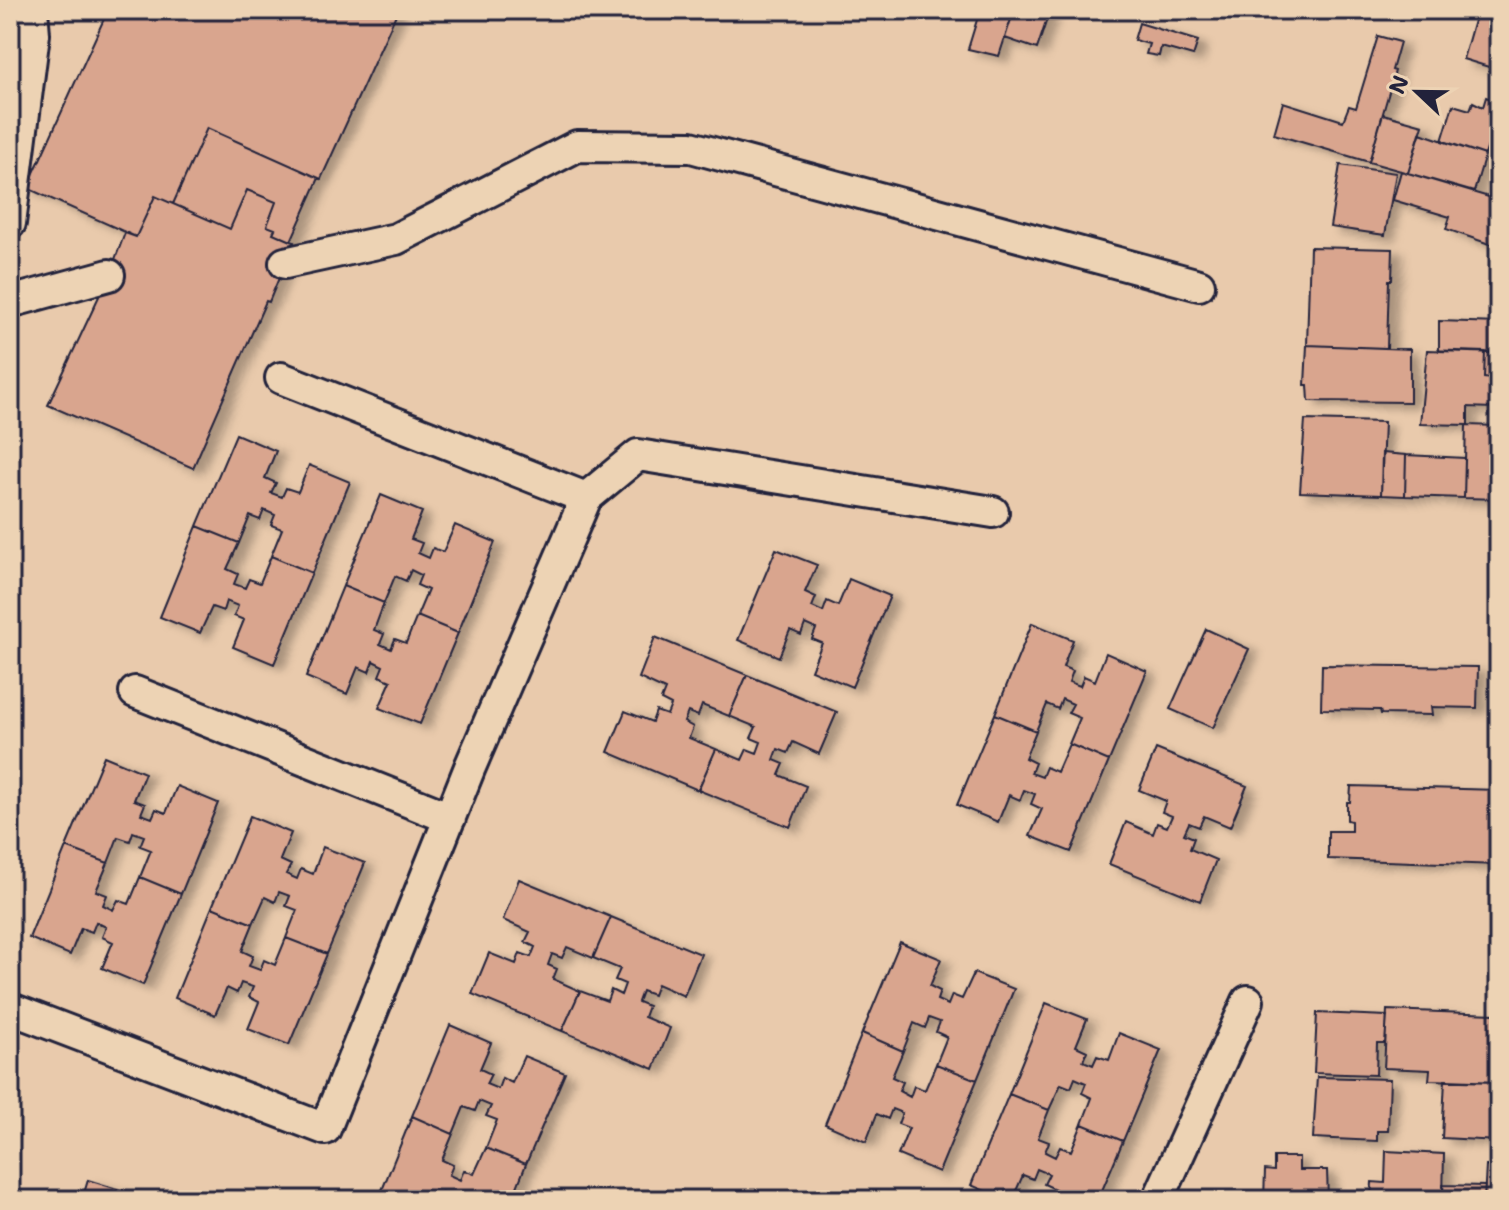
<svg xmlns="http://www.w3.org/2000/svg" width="1509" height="1210" viewBox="0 0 1509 1210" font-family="'Shantell Sans',sans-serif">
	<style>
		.building { fill: #d9a58e; stroke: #22223b; stroke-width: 2; filter: url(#shadow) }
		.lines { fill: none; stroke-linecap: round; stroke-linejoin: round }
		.lane-casing { stroke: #22223b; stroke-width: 36 }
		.lane { stroke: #edd3b4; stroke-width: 30 }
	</style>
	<defs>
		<filter id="shadow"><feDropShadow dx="9" dy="5" stdDeviation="4" flood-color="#0004"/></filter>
	</defs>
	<rect width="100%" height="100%" fill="#e9caac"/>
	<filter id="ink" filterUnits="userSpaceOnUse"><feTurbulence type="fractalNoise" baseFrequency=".0125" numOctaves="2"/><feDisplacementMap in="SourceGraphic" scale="16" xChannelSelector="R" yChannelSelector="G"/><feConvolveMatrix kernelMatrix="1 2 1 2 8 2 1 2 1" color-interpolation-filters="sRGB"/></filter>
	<g filter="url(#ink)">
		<path class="building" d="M108,10H398L321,179L207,128L173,204L155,196L136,237L27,188Z
			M980,10H1014L999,56L968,49Z
			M1014,10H1050L1037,49L1005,38Z
			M1477,10H1499V47L1492,68L1463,59Z
			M1139,23L1198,41L1193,56L1161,47L1159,56L1146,54L1149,44L1134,40Z
			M1378,36L1400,42L1392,70L1395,71L1369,162L1274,134L1283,102L1343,121L1349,106L1356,108Z
			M1486,97L1499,102V111L1485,155L1442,141L1453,105L1470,110L1473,102L1483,107Z
			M1383,114L1423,125L1408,173L1369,162Z
			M207,128L319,178L291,241L273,233L275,229L267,226L276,202L247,190L230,229L173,204Z
			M1420,133L1485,155L1474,192L1408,173Z
			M1340,165L1396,173L1385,235L1330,227Z
			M1401,171L1499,200L1498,247L1446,229L1450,217L1393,200Z
			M247,190L276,202L267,226L275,229L273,233L294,242L269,302L266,301L193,468L48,405L109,275L125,233L136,237L155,196L230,229Z
			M1310,247L1393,249L1392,280H1389L1387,348L1307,345Z
			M1439,321L1499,323V353L1439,351Z
			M1307,345L1410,349V402L1309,401L1308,385H1305Z
			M1427,350L1485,352L1484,378L1494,379L1492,408L1468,407V425L1420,424Z
			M1485,352L1499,353V407H1493L1494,379L1484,378Z
			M1305,420L1384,422L1381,495L1300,492Z
			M1466,425L1499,426V499L1464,498Z
			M236,434L276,451L265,478L276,483L271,493L282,497L286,488L298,492L309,465L350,482L312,573L271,556L282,529L271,525L275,515L264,510L260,520L250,516L239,543L197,526Z
			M1382,453L1406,455L1405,496L1381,495Z
			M1406,455L1465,458L1464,498L1405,496Z
			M381,495L422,512L411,539L422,543L418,553L429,558L433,548L443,552L455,525L495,542L458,633L417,616L428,590L417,585L421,575L411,570L406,581L395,576L384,603L343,586Z
			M197,526L239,543L227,569L238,574L234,584L245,588L249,579L260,583L271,556L312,573L274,664L233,647L244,620L234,616L238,606L226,601L223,611L212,607L200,633L160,617Z
			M776,549L817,565L805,592L816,597L812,607L823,612L827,601L838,606L849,579L890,596L852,687L811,670L822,643L812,639L816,629L805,624L801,635L790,630L779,657L738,640Z
			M343,586L384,603L374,630L384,634L380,644L391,649L395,639L406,643L417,616L458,633L420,724L379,708L391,681L379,676L383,666L373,661L369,672L358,667L347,694L306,677Z
			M1032,623L1073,640L1063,667L1073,671L1069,682L1080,686L1084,676L1095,681L1106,653L1147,671L1109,761L1069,744L1080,718L1068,713L1073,704L1062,699L1058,709L1047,704L1036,731L995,714Z
			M1206,629L1249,649L1213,728L1170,709Z
			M655,637L747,675L729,716L702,705L698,716L688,712L684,722L693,727L689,738L716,749L698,790L608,752L625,711L652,722L656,711L667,715L671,705L661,700L665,690L639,678Z
			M1322,665L1478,667L1477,708L1431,707L1432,715L1381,714L1380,710L1321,709Z
			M747,675L837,712L819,754L793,742L788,753L778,749L774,760L784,764L779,775L806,786L790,827L698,790L716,749L742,760L747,749L757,753L761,742L751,738L756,727L729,716Z
			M995,714L1036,731L1025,758L1035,763L1031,773L1042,777L1046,767L1057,772L1069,744L1109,761L1071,852L1030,836L1042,809L1031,804L1035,794L1024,790L1020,800L1009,795L998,822L957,805Z
			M1156,749L1247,786L1230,827L1204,816L1199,827L1189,823L1184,834L1194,838L1190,849L1216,860L1200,901L1109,864L1126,822L1153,834L1157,823L1167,827L1172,816L1162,812L1166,801L1139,790Z
			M104,756L145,773L134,800L145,804L141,814L152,818L156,809L166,813L177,786L218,803L181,894L140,877L151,850L140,846L144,836L133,832L130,841L118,837L108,863L66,847Z
			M1351,786L1499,790V865L1328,859V831H1351V821L1347,820V802H1350Z
			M250,816L291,833L280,860L291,865L286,874L297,879L301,869L313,874L323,847L365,863L327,954L286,938L297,910L286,906L290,896L279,892L275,902L265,897L253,924L212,907Z
			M66,847L108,863L96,891L107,895L103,905L113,910L118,900L129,904L140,877L181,894L143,985L102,968L113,942L102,937L106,927L96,922L92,932L81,928L70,955L29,938Z
			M519,879L611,917L593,958L567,947L562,958L552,954L548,965L557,969L553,979L580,991L562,1031L472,994L489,953L516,964L520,953L531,957L535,947L525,942L530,932L503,920Z
			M212,907L253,924L242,951L253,956L249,966L260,970L264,960L275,965L286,938L327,954L289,1045L248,1029L259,1002L249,997L253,987L241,983L237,993L227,988L215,1015L175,998Z
			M611,917L701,954L684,996L657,984L653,995L642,991L638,1002L648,1006L644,1017L670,1028L654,1069L562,1031L580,991L607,1001L611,990L621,995L625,984L615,980L620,969L593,958Z
			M900,942L941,959L930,986L940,991L937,1000L948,1005L952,995L962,999L974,973L1014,989L977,1080L936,1064L947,1037L936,1032L940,1022L929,1018L925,1028L914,1023L903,1051L862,1033Z
			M1046,1003L1087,1019L1076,1046L1087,1051L1083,1061L1093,1065L1097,1056L1109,1060L1119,1033L1161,1050L1123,1141L1082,1124L1092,1098L1082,1093L1086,1083L1075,1078L1071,1088L1061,1084L1049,1110L1009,1094Z
			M1387,1010L1495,1014L1493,1082L1429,1080L1430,1070L1384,1068Z
			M1317,1013L1387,1016L1385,1043H1377L1376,1075L1314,1073Z
			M450,1025L491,1043L480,1069L491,1074L486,1084L498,1089L502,1078L512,1083L524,1056L565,1073L526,1164L486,1148L497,1120L486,1116L491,1106L479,1101L475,1111L464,1107L453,1134L412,1116Z
			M862,1033L903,1051L892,1077L903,1082L899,1091L910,1097L914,1086L925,1090L936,1064L977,1080L939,1172L898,1155L909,1128L898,1124L902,1113L892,1109L888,1119L877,1114L866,1142L825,1124Z
			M1317,1077L1390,1079L1388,1131H1377V1141L1313,1138Z
			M1445,1080L1499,1082V1141L1442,1138Z
			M1009,1094L1049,1110L1038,1138L1049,1142L1045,1152L1055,1157L1060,1147L1071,1151L1082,1124L1123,1141L1098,1200H1050L1055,1189L1044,1184L1049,1174L1037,1169L1033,1179L1023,1175L1012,1200H1006L971,1185Z
			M412,1116L453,1134L442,1160L453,1165L449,1175L460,1180L464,1170L474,1174L486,1148L526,1164L512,1200H451L452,1197L442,1192L439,1200L426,1198V1200H378Z
			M1386,1151L1444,1154L1443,1200H1371L1372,1182L1385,1183Z
			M1274,1157H1299V1170H1327L1328,1200H1264L1265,1170L1274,1171Z
			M1486,1166L1499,1167V1200H1484Z
			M88,1180L127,1192L125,1200H82Z
			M1443,1185L1485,1186L1484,1200H1443Z
			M130,1192L157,1200H128Z"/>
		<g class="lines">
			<defs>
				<path id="lane" d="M10,223L34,34L32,10
					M285,263L396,239L577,146L691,147L1199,285
					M10,302L109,275
					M281,378L586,498
					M135,692L450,818
					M14,1010L325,1129L470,767L586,498L638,455L993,512
					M1158,1200L1248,1001"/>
			</defs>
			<use href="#lane" class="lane-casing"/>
			<use href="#lane" class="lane"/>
		</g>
	</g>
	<rect width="1509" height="1210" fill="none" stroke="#edd3b4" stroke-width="40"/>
	<rect x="20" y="20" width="1469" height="1170" fill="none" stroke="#22223b" stroke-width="3" filter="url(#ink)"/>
	<g transform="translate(1417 92) rotate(292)" stroke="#edd3b4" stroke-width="6" paint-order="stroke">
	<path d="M0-6L14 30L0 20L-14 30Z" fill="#22223b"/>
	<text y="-12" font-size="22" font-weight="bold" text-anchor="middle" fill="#22223b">N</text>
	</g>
</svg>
